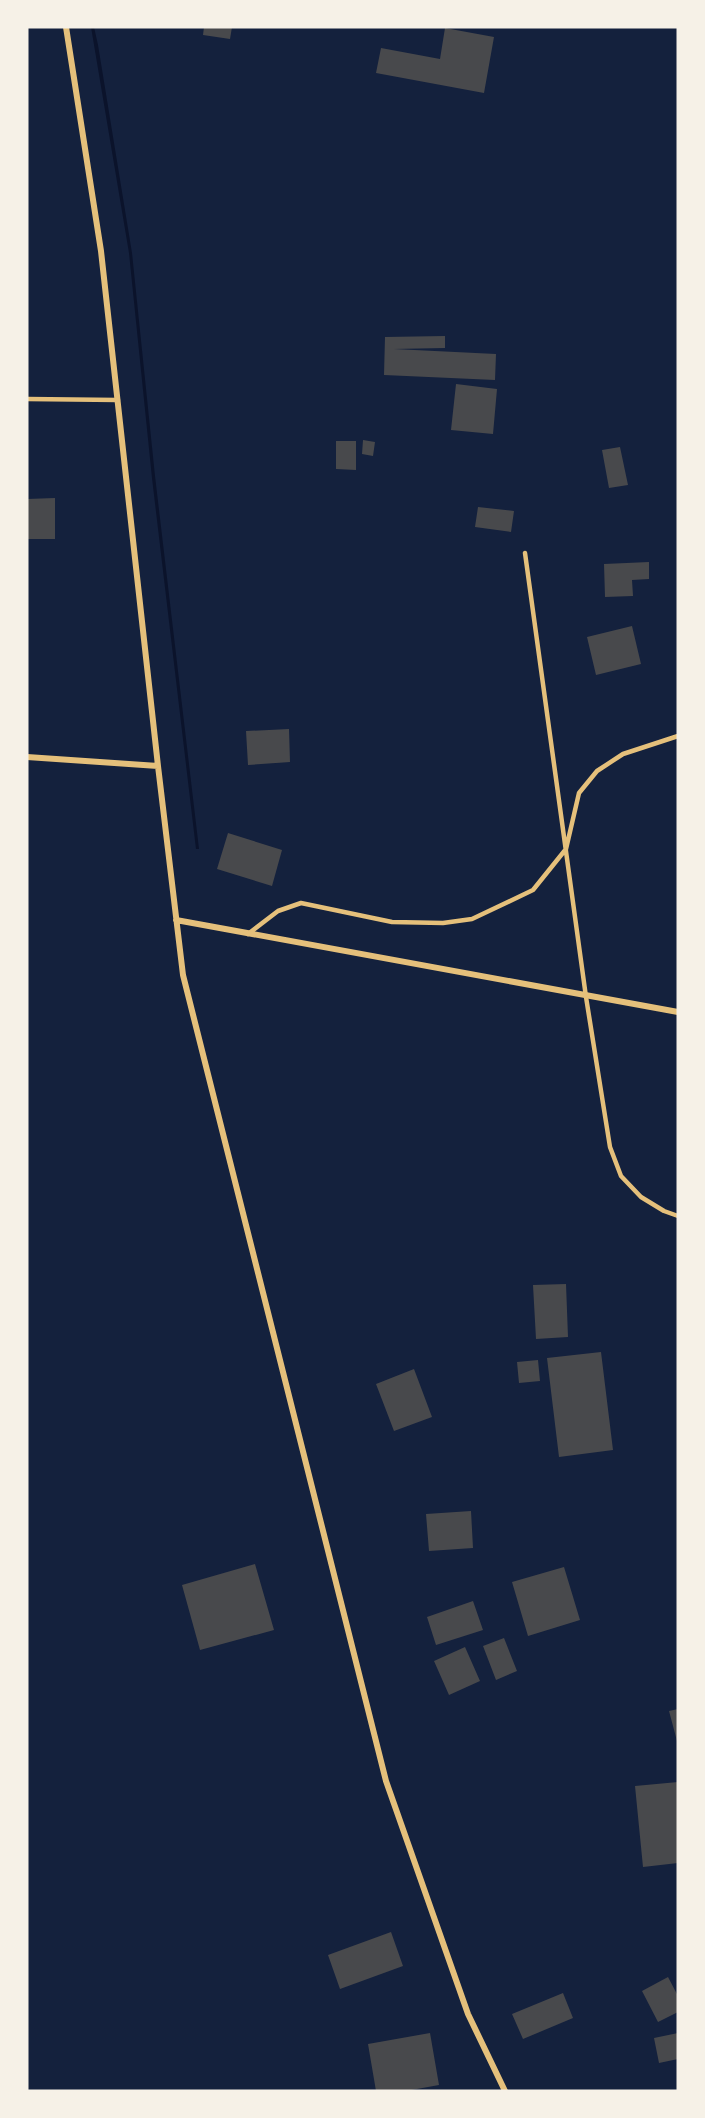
<svg xmlns="http://www.w3.org/2000/svg" width="705" height="2118" viewBox="0 0 705 2118" font-family="'Source Sans 3',sans-serif">
	<style>
		.water { fill: #0b132b }
		.building { fill: #48494c }
		.lines { fill: none; stroke-linecap: round; stroke-linejoin: round }
		.service { stroke: #e5c07b; stroke-width: 4.5 }
		.minor { stroke: #e5c07b; stroke-width: 6 }
	</style>
	<rect width="100%" height="100%" fill="#14213d"/>
	<path class="water" d="M91,27H94L98,45L132,253L155,476L199,849H196L152,478L129,253Z"/>
	<path class="building" d="M204,27H232L230,39L203,35Z
		M445,28L494,37L484,93L376,73L381,48L440,59Z
		M445,336V348L394,349L496,354L495,380L384,375L385,337Z
		M456,384L497,389L493,434L451,430Z
		M363,440L375,442L373,456L362,454Z
		M336,441H356V470L336,469Z
		M620,447L628,485L609,488L602,450Z
		M55,498V539H27V499Z
		M478,507L514,511L511,532L475,527Z
		M649,562V579L632,580L633,596L605,597L604,564Z
		M632,626L641,664L596,675L587,637Z
		M289,729L290,762L248,765L246,731Z
		M228,833L282,850L272,886L217,869Z
		M566,1284L568,1337L536,1339L533,1285Z
		M601,1352L613,1450L559,1457L547,1358Z
		M538,1360L540,1381L519,1383L517,1362Z
		M414,1369L432,1417L394,1431L376,1384Z
		M471,1511L473,1548L429,1551L426,1514Z
		M255,1564L274,1630L200,1650L182,1585Z
		M564,1567L580,1620L528,1636L512,1582Z
		M473,1601L483,1630L436,1645L427,1617Z
		M504,1638L517,1671L496,1680L483,1646Z
		M465,1647L480,1681L449,1695L434,1661Z
		M678,1709V1741H677L669,1711Z
		M678,1782V1863L643,1867L635,1786Z
		M391,1932L403,1966L340,1989L328,1955Z
		M668,1977L678,1996V2012L658,2022L642,1991Z
		M563,1993L573,2018L523,2039L512,2014Z
		M430,2033L439,2085L406,2091H376L368,2044Z
		M678,2033V2059L659,2063L654,2038Z"/>
	<g class="lines">
		<path class="service" d="M27,399L118,400
			M525,553L586,997L610,1147L621,1176L641,1197L664,1211L678,1216
			M248,934L278,911L301,903L392,922L443,923L472,919L533,890L566,849L579,793L597,771L623,754L678,736"/>
		<path class="minor" d="M66,27L101,251L158,766L183,975L386,1781L468,2014L505,2091
			M27,757L158,766
			M176,920L678,1012"/>
	</g>
	<rect width="705" height="2118" fill="none" stroke="#f6f1e7" stroke-width="57"/>
</svg>
